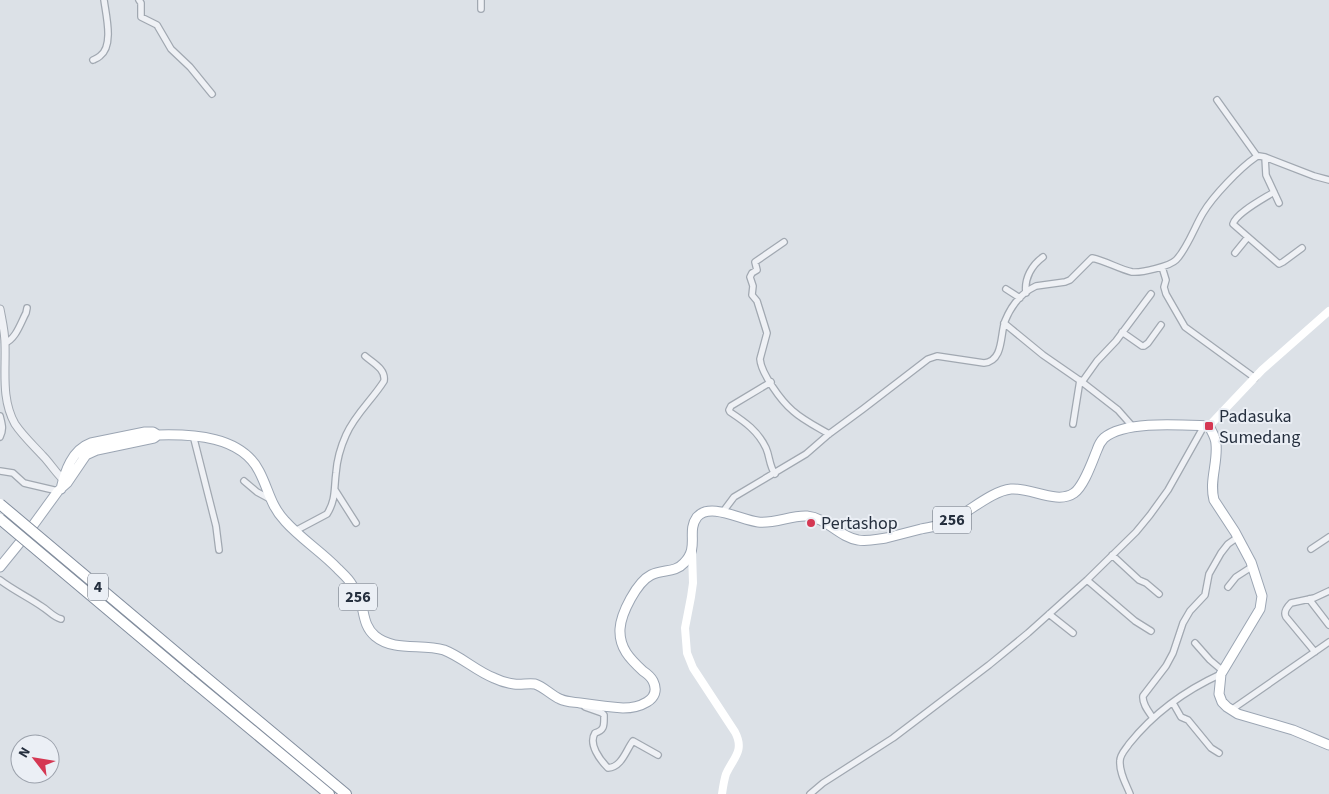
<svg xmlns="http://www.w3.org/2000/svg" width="1329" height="794" viewBox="0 0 1329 794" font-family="'Source Sans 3',sans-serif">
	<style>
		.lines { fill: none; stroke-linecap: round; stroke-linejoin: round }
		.minor-casing { stroke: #a1a8b1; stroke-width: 8 }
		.tertiary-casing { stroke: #a1a8b1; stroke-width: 9 }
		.primary-casing { stroke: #9ba5b3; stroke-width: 11 }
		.motorway-casing { stroke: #838e9e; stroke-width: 12 }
		.minor { stroke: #eff1f5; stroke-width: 5.5 }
		.tertiary { stroke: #eff1f5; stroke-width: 7 }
		.secondary { stroke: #fff; stroke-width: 8 }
		.primary { stroke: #fff; stroke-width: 9 }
		.motorway { stroke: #fff; stroke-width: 10 }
		.motorway-bridge-casing { stroke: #838e9e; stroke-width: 12; stroke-linecap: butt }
		.motorway-bridge { stroke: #fff; stroke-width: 10 }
		.poi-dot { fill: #d53853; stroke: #ebeff5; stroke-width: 2 }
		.labels { text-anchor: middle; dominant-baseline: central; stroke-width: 4; stroke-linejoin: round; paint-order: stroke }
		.shield { fill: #ebeff5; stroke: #606975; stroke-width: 1 }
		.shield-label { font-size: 16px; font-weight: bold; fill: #252f3e }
		.poi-label { font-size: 18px; fill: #252f3e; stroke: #ebeff5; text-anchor: start }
	</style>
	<rect width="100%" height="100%" fill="#dce1e7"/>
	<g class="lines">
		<defs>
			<path id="minor" d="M139,0L141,3V17L157,25L171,49L190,67L212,94
				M481,0V9
				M93,60C95,59 98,58 100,56C114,46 106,15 104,0
				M1217,100L1257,156
				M1265,157L1266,175L1279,203
				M1274,192C1263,199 1236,213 1233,224L1279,264L1283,262L1302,248
				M784,242L755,262L757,270L752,273L750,277L753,286L752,295L757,301L767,333L760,359C761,373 781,401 793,411C803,420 817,427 829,434
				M1235,253L1248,237
				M1162,267L1166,280L1164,287L1166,294L1185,327L1255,378
				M1006,289L1020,298
				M1026,293C1024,278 1032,265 1043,257
				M1004,323L1043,355L1082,382
				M1122,332L1142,346H1144L1148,343L1161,325
				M5,343C16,339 21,322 26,313L27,308
				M771,382L731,406L729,410L730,412C745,422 758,431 766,448C770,457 769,465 775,474
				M0,416C2,424 4,429 0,437
				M1073,424L1080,380
				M1133,427L1118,410L1082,382L1097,361L1116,341L1151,294
				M193,435L216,526L219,550
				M0,471L13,473L24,483L28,484L58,491
				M244,481L257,492L270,499
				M335,490L356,523
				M722,513L734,497L806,454L829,434L863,409L928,359L937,356L984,363C1004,361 1000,334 1005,321C1011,306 1021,293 1036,286L1065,282L1070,280L1092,258C1106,261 1119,269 1132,272C1142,273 1170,266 1176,260C1187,249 1195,226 1203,213C1213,196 1240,168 1256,157L1259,156L1265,157L1314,176L1329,180
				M295,531L327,514C336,500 334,488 336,473C337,460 341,446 346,435C355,414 373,399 384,381C386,369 373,363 365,356
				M1311,549L1329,537
				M1112,555L1139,580L1146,583L1159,594
				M0,580C13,590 28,597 41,606C48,610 53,617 61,619
				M1087,580L1135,621L1151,631
				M1228,587L1236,577L1253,566
				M1309,599L1329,625
				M1049,614L1073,633
				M1195,643L1210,660L1223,671
				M1315,652L1286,617C1283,612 1287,607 1291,603L1314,598L1329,591
				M1173,703L1181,717L1188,720L1211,748L1219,753
				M585,707L602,713L604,715C604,725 605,730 595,733C588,744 600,760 608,768C622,767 626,750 633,741L658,755
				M1231,710L1329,642
				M1153,718C1149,712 1142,704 1143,696L1166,666L1173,653L1183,623L1190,611L1205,595L1209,574L1221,553L1228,544L1238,537
				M810,794L823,783L893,738L989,665L1028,633L1087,580L1136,532L1150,515L1168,490L1204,426
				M1130,794C1126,784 1119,772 1120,761C1120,754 1126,749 1129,744C1153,714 1186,690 1221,674"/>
			<path id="tertiary" d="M0,309C2,320 5,332 5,344C6,371 1,399 15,424C23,436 34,446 43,456C51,464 57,475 66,482"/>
			<path id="primary" d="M61,489C65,471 72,450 91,443L145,432H153L158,435C193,434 241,436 259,471C269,490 270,505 285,521C301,539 322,552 338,569C343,574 349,579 352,585C357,592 361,603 363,611C365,621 367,629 375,636C394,652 422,643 444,650C462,657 476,671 494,678C500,681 507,683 514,684C521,685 528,683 535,684C544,687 551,695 560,699C566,702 573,702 580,703C594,705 608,707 623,708C637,708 663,701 653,681C651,677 646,673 643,671C630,659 619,648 620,629C621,613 637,582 651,575C663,569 675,573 684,563C700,547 686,532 697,517C710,502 741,520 758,522C775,524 791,515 807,516C827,518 839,537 858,540C867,542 877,539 886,538C898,535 909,532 921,529C930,527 940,526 948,522C967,514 991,491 1011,489C1030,487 1057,505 1074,493C1084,486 1092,462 1097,450C1099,444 1100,442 1104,438C1125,420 1183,425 1209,426C1212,432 1216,438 1216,444C1218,463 1209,481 1214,500L1235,532L1251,562L1262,596L1260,609L1221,674L1219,694L1222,702L1227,707L1238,714L1293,730L1329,745
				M0,567L26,535L58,491L67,483L86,455L97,450L154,438L158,435"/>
			<path id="motorway" d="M196,669L346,794
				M189,678L329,794"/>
		</defs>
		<use href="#minor" class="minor-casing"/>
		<use href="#tertiary" class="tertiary-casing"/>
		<use href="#primary" class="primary-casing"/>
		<use href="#motorway" class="motorway-casing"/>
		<use href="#minor" class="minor"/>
		<use href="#tertiary" class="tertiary"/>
		<path class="secondary" d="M1209,426L1262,370L1329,311
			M692,551L693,583L691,597L685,628L687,653L693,668L735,732C745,751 733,758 726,774C724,780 723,787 722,794"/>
		<use href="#primary" class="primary"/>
		<use href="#motorway" class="motorway"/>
		<defs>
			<path id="motorway-bridge" d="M0,504L196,669
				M0,519L189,678"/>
		</defs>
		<use href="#motorway-bridge" class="motorway-bridge-casing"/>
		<use href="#motorway-bridge" class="motorway-bridge"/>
	</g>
	<g class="poi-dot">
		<rect x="1204" y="421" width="10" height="10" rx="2.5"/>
		<circle cx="811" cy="523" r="5"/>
	</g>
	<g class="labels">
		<g class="shield">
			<rect x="933" y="506.5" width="38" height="27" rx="4"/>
			<rect x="88" y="573.5" width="20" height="27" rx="4"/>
			<rect x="339" y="583.5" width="38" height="27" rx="4"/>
		</g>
		<g class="shield-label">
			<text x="952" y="520">256</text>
			<text x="98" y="587">4</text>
			<text x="358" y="597">256</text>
		</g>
		<g class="poi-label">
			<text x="1219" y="416">Padasuka<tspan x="1219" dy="21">Sumedang</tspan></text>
			<text x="821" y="523">Pertashop</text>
		</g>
	</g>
	<g transform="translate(35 759) rotate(301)"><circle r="24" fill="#ebeff5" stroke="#9ca2ac"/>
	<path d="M0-4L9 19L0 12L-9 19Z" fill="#d53853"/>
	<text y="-8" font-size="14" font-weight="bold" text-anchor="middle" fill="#252f3e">N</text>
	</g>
</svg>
